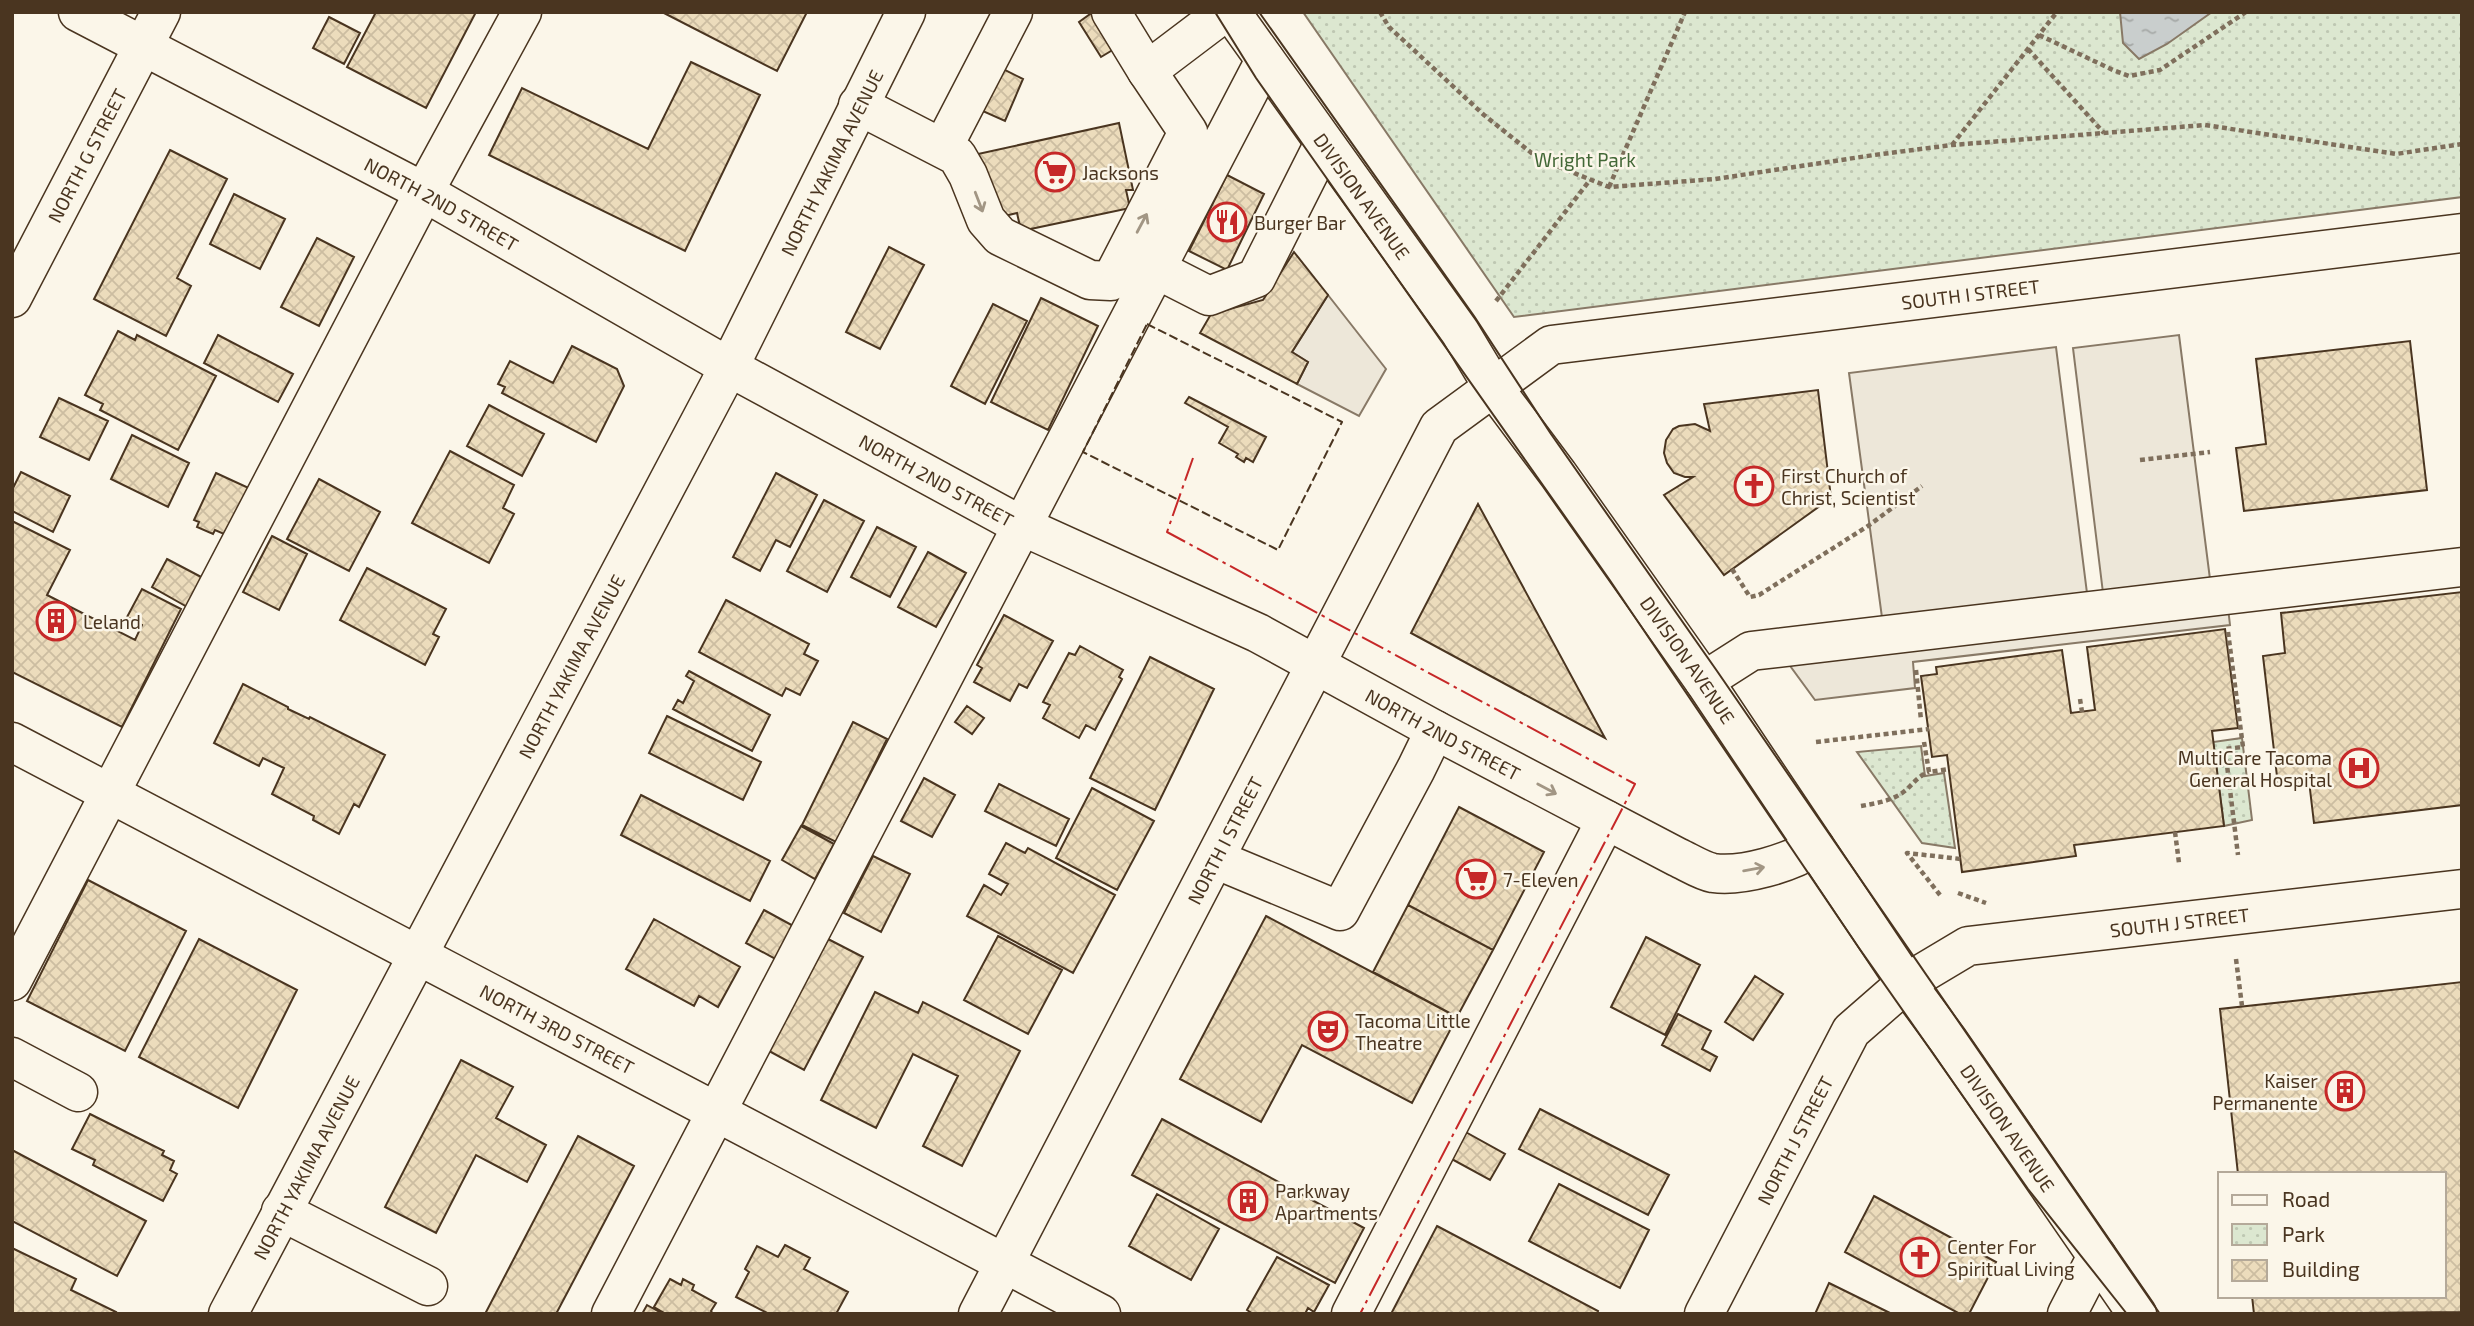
<svg xmlns="http://www.w3.org/2000/svg" width="2474" height="1326" viewBox="0 0 2474 1326" font-family="'Exo 2',sans-serif">
	<style>
		.park { fill: url(#park-dots); stroke: #887966; stroke-width: 2 }
		.parking { fill: #ede7d9; stroke: #887966; stroke-width: 2 }
		.water { fill: url(#water-ripples); stroke: #887966; stroke-width: 2 }
		.building { fill: url(#building-cross-hatch); stroke: #4a3520; stroke-width: 2 }
		.lines { fill: none; stroke-linecap: round; stroke-linejoin: round }
		.minor-casing { stroke: #4a3520; stroke-width: 41 }
		.major-casing { stroke: #4a3520; stroke-width: 41 }
		.path { stroke: #7f6f5c; stroke-width: 4.5; stroke-dasharray: 5 3.5; stroke-linecap: butt }
		.minor { stroke: #fbf6e9; stroke-width: 38 }
		.major { stroke: #fbf6e9; stroke-width: 38 }
		.tram { stroke: #4a3520; stroke-width: 2 }
		.fence { stroke: #4a3520; stroke-width: 2; stroke-dasharray: 9 3.5; stroke-linecap: butt }
		.power { stroke: #c62828; stroke-width: 2; stroke-dasharray: 24 5 3.5 5; stroke-linecap: butt }
		.oneway { stroke: #a29684 }
		.labels { text-anchor: middle; dominant-baseline: central; stroke-width: 5; stroke-linejoin: round; paint-order: stroke }
		.street-label { font-size: 19px; fill: #4a3520; stroke: #fbf6e9 }
		.park-label { font-size: 19px; fill: #436837; stroke: #fbf6e9 }
		.poi-label { font-size: 19px; fill: #4a3520; stroke: #fbf6e9; text-anchor: start }
	</style>
	<defs>
		<pattern id="park-dots" width="8" height="8" patternUnits="userSpaceOnUse" patternTransform="scale(1.75)"><rect width="8" height="8" fill="#dce7d0"/><path d="M2 2h.1M6 6h.1" fill="none" stroke="#bec7b2" stroke-width="1.8" stroke-linecap="round"/></pattern>
		<pattern id="water-ripples" width="26" height="14" patternUnits="userSpaceOnUse" patternTransform="scale(1.75)"><rect width="26" height="14" fill="#c9cecd"/><path d="M2 4q2-2 4 0t4 0M15 11q2-2 4 0t4 0" fill="none" stroke="#a5a8a6"/></pattern>
		<pattern id="building-cross-hatch" width="8" height="8" patternUnits="userSpaceOnUse" patternTransform="scale(1.75)"><rect width="8" height="8" fill="#ecdcbc"/><path d="M0 0l8 8M0 8l8-8" fill="none" stroke="#ccbda1"/></pattern>
	</defs>
	<rect width="100%" height="100%" fill="#fbf6e9"/>
	<path class="park" d="M1303,12H2462V197L1514,317Z
		M2242,738L2252,820L2224,826L2213,742Z
		M1921,746L1925,776L1944,773L1955,848L1922,843L1857,752Z"/>
	<path class="parking" d="M1328,295L1386,369L1359,416L1297,384L1308,362L1292,352Z
		M2179,335L2211,587L2104,601L2073,348Z
		M2056,347L2088,601L1883,625L1849,373Z
		M2228,608L2230,625L1913,662L1915,688L1815,700L1788,663Z"/>
	<path class="water" d="M2120,12H2212L2167,44L2139,59L2123,43Z"/>
	<path class="building" d="M376,12H476L426,108L347,67Z
		M662,12H807L777,71Z
		M1093,12L1139,34L1101,57L1079,22Z
		M329,17L360,33L344,64L313,48Z
		M985,60L1023,79L1005,121L967,104Z
		M691,62L760,95L685,251L489,155L522,88L648,149Z
		M1119,123L1133,190H1126L1130,208L1021,231L1017,213L992,219L978,154Z
		M170,150L227,179L177,278L191,286L166,336L94,299Z
		M1227,175L1264,194L1227,270L1189,251Z
		M234,194L285,219L260,269L210,244Z
		M317,238L354,257L319,326L281,307Z
		M889,247L924,265L880,349L846,332Z
		M1294,252L1328,295L1292,352L1308,362L1297,384L1200,333L1211,314L1263,300Z
		M1041,298L1098,326L1048,430L991,402Z
		M993,304L1027,321L985,404L951,386Z
		M118,331L135,340L137,335L216,376L178,450L100,410L103,404L85,395Z
		M218,335L293,374L278,402L204,363Z
		M2410,341L2427,490L2244,511L2236,448L2266,444L2256,359Z
		M572,346L617,369L624,386L596,442L502,393L505,387L498,384L510,361L553,383Z
		M1818,390L1831,498L1724,575L1664,495L1693,477H1685L1674,473L1667,463L1664,453L1666,440L1673,429L1679,426L1695,424L1710,431L1704,404Z
		M1189,397L1266,437L1253,462L1246,458L1244,462L1236,457L1238,454L1219,443L1228,427L1185,403Z
		M59,398L108,421L89,460L40,437Z
		M489,405L544,434L522,476L467,446Z
		M132,435L189,463L168,507L111,479Z
		M450,451L514,485L503,508L514,514L489,563L412,523Z
		M21,472L70,496L53,532L12,511V490Z
		M216,473L253,490L231,537L215,530L213,534L197,527L199,522L194,520Z
		M776,473L817,495L790,547L776,540L760,571L733,557Z
		M319,479L380,512L349,571L287,539Z
		M824,500L864,521L827,592L787,571Z
		M1478,504L1605,738L1411,633Z
		M12,521L70,550L47,595L135,640L142,625L127,617L142,589L181,609L122,727L12,672Z
		M877,527L916,547L890,597L851,577Z
		M272,536L307,554L279,610L243,592Z
		M928,552L966,573L936,627L898,607Z
		M167,559L205,579L189,608L152,587Z
		M367,568L446,609L433,634L439,637L425,665L340,620Z
		M2462,592V805L2314,823L2309,781L2278,785L2263,656L2285,653L2281,613Z
		M726,600L809,644L804,654L818,661L800,695L786,688L782,696L699,652Z
		M1004,615L1053,641L1027,688L1019,684L1010,701L974,682L982,668L977,665Z
		M2225,629L2238,728L2212,731L2224,826L2074,845L2076,856L1962,872L1947,755L1932,757L1921,676L1937,674L1936,667L2062,650L2071,713L2095,710L2087,647Z
		M1080,646L1123,670L1119,677L1122,679L1095,730L1086,725L1079,738L1043,718L1050,705L1043,702L1069,653L1075,655Z
		M1150,657L1214,689L1155,810L1090,778Z
		M689,671L770,715L752,751L673,709L678,700L683,703L694,681L686,676Z
		M243,684L288,707V709L309,719L310,717L385,755L359,807L354,804L339,834L313,820L314,816L272,794L284,768L263,758L259,766L214,743Z
		M967,706L984,718L972,734L955,722Z
		M667,716L761,762L743,800L649,753Z
		M853,722L887,739L836,842L802,825Z
		M924,778L955,795L932,837L901,821Z
		M999,784L1069,819L1056,846L985,811Z
		M1092,788L1154,821L1117,890L1056,858Z
		M641,795L770,861L750,901L621,835Z
		M1459,807L1544,852L1493,950L1408,905Z
		M801,826L834,844L815,879L782,860Z
		M1006,843L1025,853L1028,848L1115,895L1073,973L967,916L984,885L1001,895L1008,884L989,874Z
		M873,856L910,874L881,932L844,913Z
		M88,880L186,931L125,1051L27,1001Z
		M1408,905L1493,950L1457,1017L1373,972Z
		M764,910L797,928L779,961L746,943Z
		M1266,916L1457,1017L1412,1103L1302,1045L1261,1122L1180,1079Z
		M654,919L740,967L718,1007L699,996L694,1006L626,969Z
		M998,936L1062,970L1028,1034L964,1000Z
		M1646,937L1700,965L1665,1035L1611,1007Z
		M199,939L297,990L238,1108L139,1057Z
		M828,939L863,957L804,1070L769,1051Z
		M1755,976L1783,994L1753,1040L1725,1022Z
		M2462,982V1312L2254,1314L2252,1296H2444V1174H2238L2220,1009Z
		M875,992L918,1013L923,1002L1020,1051L962,1166L923,1146L958,1076L913,1054L876,1128L821,1100Z
		M1678,1014L1711,1031L1702,1049L1717,1057L1710,1071L1662,1045Z
		M461,1060L513,1087L496,1118L546,1145L527,1182L476,1155L436,1233L385,1207Z
		M1540,1109L1669,1175L1648,1215L1519,1149Z
		M90,1114L164,1151L162,1155L174,1161L170,1170L177,1174L163,1201L93,1165L95,1160L72,1149Z
		M1162,1119L1364,1228L1335,1283L1132,1175Z
		M1462,1130L1505,1154L1490,1180L1448,1157Z
		M578,1136L634,1166L556,1314H485Z
		M12,1150L146,1221L117,1276L12,1221Z
		M1559,1184L1649,1230L1620,1288L1529,1241Z
		M1157,1194L1219,1229L1191,1280L1129,1246Z
		M1874,1196L1996,1262L1969,1314H1960L1845,1252Z
		M1437,1226L1598,1311L1597,1314H1391Z
		M785,1245L810,1258L804,1269L848,1292L836,1314H769L736,1297L749,1272L745,1269L757,1246L778,1257Z
		M12,1248L76,1279L71,1290L116,1312L115,1314H12Z
		M1277,1257L1329,1285L1314,1312L1308,1308L1305,1314H1253L1247,1310Z
		M670,1279L681,1285L683,1279L694,1285L692,1290L716,1303L711,1311L713,1314H666L654,1307Z
		M1829,1283L1892,1314H1815Z
		M647,1305L663,1314H642Z"/>
	<g class="lines">
		<defs>
			<g id="minor">
				<path id="s1" d="M78,12L424,192L729,367L1022,526L1258,633L1435,730L1677,857C1688,862 1702,871 1713,873C1743,877 1790,863 1815,847"/>
				<path d="M1111,12L1147,71"/>
				<path d="M858,105L957,156L968,175L986,220L1000,236L1090,280L1111,281L1188,132L1147,71L1225,12"/>
				<path d="M943,147L1013,12"/>
				<path d="M1156,269L1209,296L1256,278L1324,143"/>
				<path id="s2" d="M12,298L161,12"/>
				<path d="M1704,681L1751,651L2462,567"/>
				<path id="s3" d="M12,742L1101,1314"/>
				<path d="M1215,859L1340,911L1416,769L1435,730"/>
				<path d="M12,981L424,192L522,12"/>
				<path d="M12,1057L78,1092"/>
				<path d="M281,1211L428,1286"/>
				<path id="s4" d="M228,1314L729,367L906,12"/>
				<path d="M611,1314L1265,60"/>
				<path d="M1351,1314L1606,820"/>
				<path id="s5" d="M1704,1314L1851,1031L1906,983L1968,946L2462,889"/>
				<path d="M2067,1314L2097,1256"/>
			</g>
			<g id="major">
				<path id="s6" d="M1231,12L1460,332L1493,387L1558,474L1704,681L1906,983L1948,1040L2137,1314"/>
				<path id="s7" d="M978,1314L1439,427L1551,345L2462,233"/>
			</g>
		</defs>
		<use href="#minor" class="minor-casing"/>
		<use href="#major" class="major-casing"/>
		<path class="path" d="M1380,12L1389,27L1484,115L1539,159L1609,187L1715,179L1874,155L1952,145L2205,125L2396,154L2462,144
			M2039,35L2113,70L2129,76L2160,70L2246,12
			M2028,49L2104,133
			M1952,145L2057,12
			M1609,187L1685,12
			M1496,301L1590,180
			M2140,460L2210,452
			M1732,569L1750,597L1759,595L1868,526L1922,486
			M2228,632L2243,747L2225,749L2238,855
			M1916,670L1921,720
			M2080,699L2082,712
			M1816,742L1929,729
			M1924,742L1929,772L1949,769
			M1861,806C1877,803 1893,801 1906,790C1914,783 1918,776 1929,772
			M2175,832L2179,863
			M1958,893L1986,903
			M1940,895L1907,853L1961,859
			M2236,959L2242,1006"/>
		<use href="#minor" class="minor"/>
		<use href="#major" class="major"/>
		<path class="tram" d="M1215,12L1256,78L1609,579L1859,948L2028,1189L2127,1314
			M1259,12L1474,316L1551,434L1717,671L2160,1314"/>
		<path class="fence" d="M1147,324L1342,422L1278,550L1083,452Z"/>
		<path class="power" d="M1193,458L1167,532L1635,784L1360,1314"/>
	</g>
	<defs><path id="oneway-shaft" d="M-6 0H5M1.5-3L5.5 0L1.5 3" fill="none" stroke-width="1.6" stroke-linecap="round" stroke-linejoin="round" transform="scale(1.75)"/></defs>
	<g class="oneway">
		<use href="#oneway-shaft" transform="translate(979 202) rotate(69)"/>
		<use href="#oneway-shaft" transform="translate(1142 223) rotate(-62)"/>
		<use href="#oneway-shaft" transform="translate(1547 789) rotate(28)"/>
		<use href="#oneway-shaft" transform="translate(1754 869) rotate(-10)"/>
	</g>
	<defs>
		<symbol id="supermarket-ring" viewBox="-11 -11 22 22"><circle r="9.5" fill="#fbf6e9" stroke="#c62828" stroke-width="1.5"/><path d="M-6-5.5h2.5l.6 2H6L4.5 2H-2.5L-4.4-4H-6ZM-1.5 3.2a1.3 1.3 0 1 0 .1 0ZM3 3.2a1.3 1.3 0 1 0 .1 0Z" fill="#c62828"/></symbol>
		<symbol id="restaurant-ring" viewBox="-11 -11 22 22"><circle r="9.5" fill="#fbf6e9" stroke="#c62828" stroke-width="1.5"/><path d="M-5-6h1v4h1v-4h1v4h1v-4h1v5L-1.5 .5V6h-2V.5L-5-1ZM5-6V6H3V1.5H1.5Q1.5-4 5-6Z" fill="#c62828"/></symbol>
		<symbol id="church-ring" viewBox="-11 -11 22 22"><circle r="9.5" fill="#fbf6e9" stroke="#c62828" stroke-width="1.5"/><path d="M-1.2-6h2.4v3.5h3.3v2.4h-3.3V6h-2.4V-.1h-3.3v-2.4h3.3Z" fill="#c62828"/></symbol>
		<symbol id="building-ring" viewBox="-11 -11 22 22"><circle r="9.5" fill="#fbf6e9" stroke="#c62828" stroke-width="1.5"/><path d="M-4-6H4V6H1V3H-1V6H-4ZM-2.5-4.3h1.7v1.8h-1.7ZM.8-4.3h1.7v1.8H.8ZM-2.5-1h1.7V.8h-1.7ZM.8-1h1.7V.8H.8Z" fill="#c62828"/></symbol>
		<symbol id="hospital-ring" viewBox="-11 -11 22 22"><circle r="9.5" fill="#fbf6e9" stroke="#c62828" stroke-width="1.5"/><path d="M-5-5h3v3.5h4V-5h3V5h-3V1.5h-4V5h-3Z" fill="#c62828"/></symbol>
		<symbol id="theatre-ring" viewBox="-11 -11 22 22"><circle r="9.5" fill="#fbf6e9" stroke="#c62828" stroke-width="1.5"/><path d="M-5-5.5Q0-4 5-5.5V0Q5 5 0 6Q-5 5-5 0ZM-3.3-2.5H-1v1.5H-3.3ZM1-2.5H3.3v1.5H1ZM-2.8 1Q0 5.5 2.8 1Z" fill="#c62828"/></symbol>
	</defs>
	<g fill-rule="evenodd">
		<use href="#supermarket-ring" x="1033" y="150" width="44" height="44"/>
		<use href="#restaurant-ring" x="1205" y="200" width="44" height="44"/>
		<use href="#church-ring" x="1732" y="464" width="44" height="44"/>
		<use href="#building-ring" x="34" y="599" width="44" height="44"/>
		<use href="#hospital-ring" x="2337" y="746" width="44" height="44"/>
		<use href="#supermarket-ring" x="1454" y="857" width="44" height="44"/>
		<use href="#theatre-ring" x="1306" y="1009" width="44" height="44"/>
		<use href="#building-ring" x="2323" y="1069" width="44" height="44"/>
		<use href="#building-ring" x="1226" y="1179" width="44" height="44"/>
		<use href="#church-ring" x="1898" y="1235" width="44" height="44"/>
	</g>
	<g class="labels">
		<g class="street-label">
			<text stroke="none"><textPath href="#s2" startOffset="161">NORTH G STREET</textPath></text>
			<text stroke="none"><textPath href="#s4" startOffset="1300">NORTH YAKIMA AVENUE</textPath></text>
			<text stroke="none"><textPath href="#s6" startOffset="226">DIVISION AVENUE</textPath></text>
			<text stroke="none"><textPath href="#s1" startOffset="411">NORTH 2ND STREET</textPath></text>
			<text stroke="none"><textPath href="#s7" startOffset="1561">SOUTH I STREET</textPath></text>
			<text stroke="none"><textPath href="#s1" startOffset="978">NORTH 2ND STREET</textPath></text>
			<text stroke="none"><textPath href="#s6" startOffset="793">DIVISION AVENUE</textPath></text>
			<text stroke="none"><textPath href="#s4" startOffset="733">NORTH YAKIMA AVENUE</textPath></text>
			<text stroke="none"><textPath href="#s1" startOffset="1545">NORTH 2ND STREET</textPath></text>
			<text stroke="none"><textPath href="#s7" startOffset="534">NORTH I STREET</textPath></text>
			<text stroke="none"><textPath href="#s5" startOffset="677">SOUTH J STREET</textPath></text>
			<text stroke="none"><textPath href="#s3" startOffset="616">NORTH 3RD STREET</textPath></text>
			<text stroke="none"><textPath href="#s6" startOffset="1360">DIVISION AVENUE</textPath></text>
			<text stroke="none"><textPath href="#s5" startOffset="196">NORTH J STREET</textPath></text>
			<text stroke="none"><textPath href="#s4" startOffset="166">NORTH YAKIMA AVENUE</textPath></text>
		</g>
		<g class="park-label">
			<text x="1585" y="159">Wright Park</text>
		</g>
		<g class="poi-label">
			<text x="1082" y="172">Jacksons</text>
			<text x="1254" y="222">Burger Bar</text>
			<text x="1781" y="475">First Church of<tspan x="1781" dy="22">Christ, Scientist</tspan></text>
			<text x="83" y="621">Leland</text>
			<text x="2332" y="757" text-anchor="end">MultiCare Tacoma<tspan x="2332" dy="22">General Hospital</tspan></text>
			<text x="1503" y="879">7-Eleven</text>
			<text x="1355" y="1020">Tacoma Little<tspan x="1355" dy="22">Theatre</tspan></text>
			<text x="2318" y="1080" text-anchor="end">Kaiser<tspan x="2318" dy="22">Permanente</tspan></text>
			<text x="1275" y="1190">Parkway<tspan x="1275" dy="22">Apartments</tspan></text>
			<text x="1947" y="1246">Center For<tspan x="1947" dy="22">Spiritual Living</tspan></text>
		</g>
	</g>
	<rect width="2474" height="1326" fill="none" stroke="#4a3520" stroke-width="28"/>
	<rect x="2218" y="1172" width="228" height="126" fill="#fbf6e9" stroke="#b4a999" stroke-width="2"/>
	<rect x="2232" y="1195" width="35" height="10" fill="#fbf6e9" stroke="#b4a999" stroke-width="2"/>
	<text x="2282" y="1207" font-size="21" fill="#4a3520">Road</text>
	<rect x="2232" y="1224" width="35" height="21" fill="url(#park-dots)" stroke="#b4a999" stroke-width="2"/>
	<text x="2282" y="1242" font-size="21" fill="#4a3520">Park</text>
	<rect x="2232" y="1260" width="35" height="21" fill="url(#building-cross-hatch)" stroke="#b4a999" stroke-width="2"/>
	<text x="2282" y="1277" font-size="21" fill="#4a3520">Building</text>
</svg>
